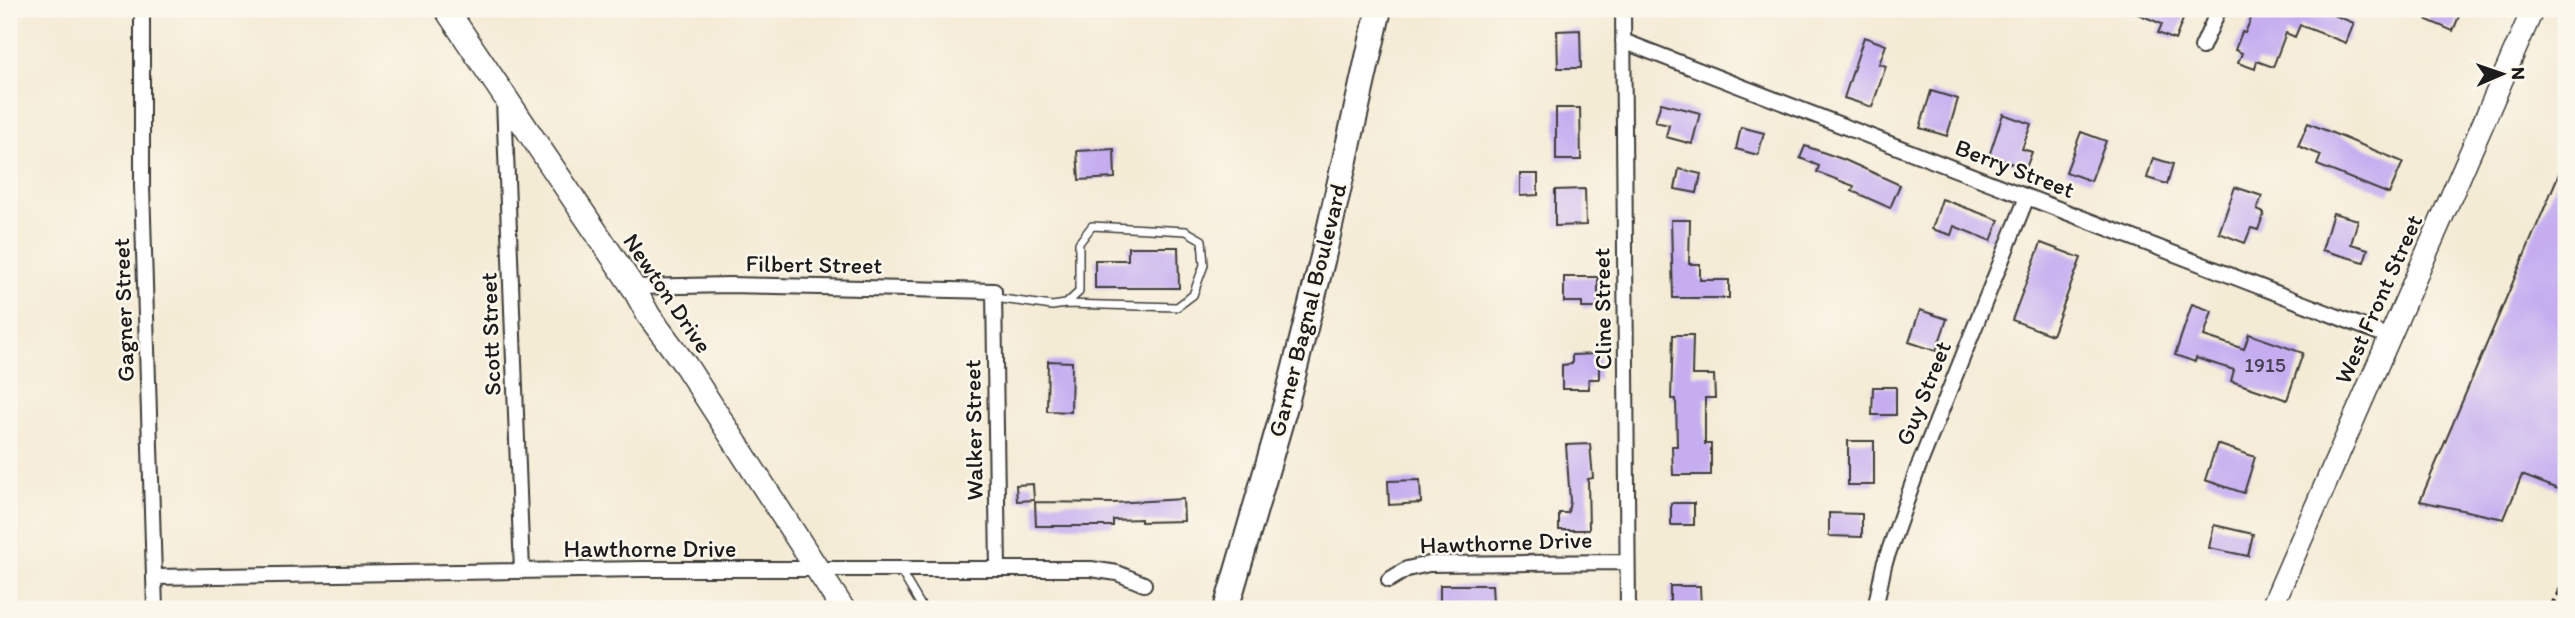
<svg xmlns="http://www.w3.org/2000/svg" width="2575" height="618" viewBox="0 0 2575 618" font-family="Itim,sans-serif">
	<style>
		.building { fill: #c5adf0 }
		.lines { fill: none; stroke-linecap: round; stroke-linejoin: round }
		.service-casing { stroke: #3c3b38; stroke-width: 10 }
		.minor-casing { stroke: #3c3b38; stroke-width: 18 }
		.secondary-casing { stroke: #3c3b38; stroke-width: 24 }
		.primary-casing { stroke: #3c3b38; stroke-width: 26 }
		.trunk-casing { stroke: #3c3b38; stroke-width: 28 }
		.service { stroke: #fff; stroke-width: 7 }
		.minor { stroke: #fff; stroke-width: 14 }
		.secondary { stroke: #fff; stroke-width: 21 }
		.primary { stroke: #fff; stroke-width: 23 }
		.trunk { stroke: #fff; stroke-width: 24 }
		.rail { stroke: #1c1c1c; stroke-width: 5; stroke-dasharray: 10 5; stroke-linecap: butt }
		.labels { text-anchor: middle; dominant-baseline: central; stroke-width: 5; stroke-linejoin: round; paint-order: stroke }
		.number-label { font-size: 21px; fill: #464051 }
		.street-label { font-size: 24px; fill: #1c1c1c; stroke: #fbf7ec }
	</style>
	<rect width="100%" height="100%" fill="#fbf7ec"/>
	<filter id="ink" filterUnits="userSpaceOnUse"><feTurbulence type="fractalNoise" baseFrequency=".0143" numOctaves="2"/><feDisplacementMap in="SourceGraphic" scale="14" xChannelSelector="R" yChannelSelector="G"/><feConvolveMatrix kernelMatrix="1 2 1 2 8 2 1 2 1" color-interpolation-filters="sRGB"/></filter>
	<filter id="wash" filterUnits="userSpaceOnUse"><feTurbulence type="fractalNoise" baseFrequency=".00686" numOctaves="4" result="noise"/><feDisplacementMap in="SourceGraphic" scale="28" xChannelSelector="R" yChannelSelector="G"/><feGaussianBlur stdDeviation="1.57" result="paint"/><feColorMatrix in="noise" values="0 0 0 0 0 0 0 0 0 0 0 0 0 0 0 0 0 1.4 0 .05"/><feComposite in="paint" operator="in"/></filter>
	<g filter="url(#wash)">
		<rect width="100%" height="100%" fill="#f4ebd5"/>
		<g id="blocks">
			<path class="building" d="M2126,9H2187L2175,40L2158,33L2162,24Z
				M2255,9H2319L2354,23L2346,43L2300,25L2295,37L2286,33L2273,67L2257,61L2255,69L2238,63L2242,53L2235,50L2242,32L2245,33Z
				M2431,9H2462L2453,31L2427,20Z
				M1580,30L1581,68H1558L1557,31Z
				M1864,37L1886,45L1879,64L1886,66L1872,107L1844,98Z
				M1931,91L1958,99L1947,136L1920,128Z
				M1661,103L1700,113L1692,144L1666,137L1669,125L1655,122Z
				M1556,108H1580L1581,160H1556Z
				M2003,114L2031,124L2022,149L2032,152L2026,168L1989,156Z
				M2308,123L2403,162L2389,194L2317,165L2321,155L2298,146Z
				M1741,127L1764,133L1758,155L1736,149Z
				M2081,132L2106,141L2091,181L2066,172Z
				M1805,146L1845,160L1900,185L1890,208L1852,191L1854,186L1817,172L1819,166L1800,158Z
				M1114,149L1115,178L1079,180L1077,151Z
				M2566,157V492L2522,475L2504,519L2420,501Z
				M2153,158L2173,164L2167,184L2147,178Z
				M1679,169L1701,174L1697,193L1675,189Z
				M1520,174H1538V195L1520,196Z
				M2235,187L2262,196L2257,210L2264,213L2258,230L2251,228L2245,243L2219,233Z
				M1585,189L1586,225L1555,226V190Z
				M1942,199L1999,220L1991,241L1954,226L1951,235L1932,229Z
				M2333,213L2358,220L2351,244L2368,249L2364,262L2322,250Z
				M1671,220H1690L1689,264H1700V280H1729V298H1673Z
				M2041,243L2081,258L2052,335L2012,320Z
				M1128,247H1178L1179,288H1095V260H1128Z
				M1564,277H1598V308H1582V302H1564Z
				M2192,304L2212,311L2204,336L2244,349L2249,334L2303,353L2287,400L2231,381L2234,370L2196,358L2195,362L2175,355Z
				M1920,310L1947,319L1936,351L1909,342Z
				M1673,335H1693L1692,375H1714L1715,398H1705V444H1711V475H1673L1672,446H1677L1676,399H1671Z
				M1599,354V379H1589V389H1562V365L1572,364V355Z
				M1048,361L1072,362L1071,412L1047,411Z
				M1873,387H1896V415H1872Z
				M1848,441H1874V485H1848Z
				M1590,444L1593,478L1588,479L1589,530H1559V513H1568L1570,501L1566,445Z
				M2217,444L2255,457L2244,493L2205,480Z
				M1420,480L1421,503L1389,505L1388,481Z
				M1033,484L1034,500L1017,501L1016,485Z
				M1183,499L1184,521L1141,522V519L1113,520V526H1036L1035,502L1113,503Z
				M1671,503H1694V525H1671Z
				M1829,513L1862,514V537L1829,536Z
				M2214,525L2253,534L2248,556L2209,548Z
				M1440,585H1492L1493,603H1440Z
				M1670,586H1700L1701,609H1670Z"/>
		</g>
	</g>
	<g filter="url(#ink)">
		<use href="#blocks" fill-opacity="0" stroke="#3c3b38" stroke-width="2"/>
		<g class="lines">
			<defs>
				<path id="service" d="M995,298L1052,306L1066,304L1079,292V243L1092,226L1186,231L1202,240L1204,265L1193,295L1177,307L1066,304
					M900,570L923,609"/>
				<path id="minor" d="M142,9V186L155,609
					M1623,9L1628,609
					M1623,41L2390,337
					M2202,47L2219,9
					M504,100L522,571
					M633,287L730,285L994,291L998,569
					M155,577L643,569H1091L1117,573L1144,584
					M1389,580L1407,569L1429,564L1627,562
					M1875,609L1884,565L1918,468L2027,197"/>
				<path id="secondary" d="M2271,609L2533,9"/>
				<path id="primary" d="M446,9L633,287L649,316L686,366L843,609"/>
				<path id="trunk" d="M1226,609L1286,403L1323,257L1379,9"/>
			</defs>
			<use href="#service" class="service-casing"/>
			<use href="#minor" class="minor-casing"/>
			<use href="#secondary" class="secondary-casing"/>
			<use href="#primary" class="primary-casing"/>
			<use href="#trunk" class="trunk-casing"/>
			<use href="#service" class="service"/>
			<use href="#minor" class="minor"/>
			<use href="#secondary" class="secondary"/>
			<use href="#primary" class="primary"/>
			<use href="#trunk" class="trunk"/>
			<path class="rail" d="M2550,609L2566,580
				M2564,609L2566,604"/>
		</g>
	</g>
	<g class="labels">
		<g class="number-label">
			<text x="2265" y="364">1915</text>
		</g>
		<g class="street-label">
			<text transform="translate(2015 168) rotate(21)">Berry Street</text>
			<text transform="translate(814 264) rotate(1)">Filbert Street</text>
			<text transform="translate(668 293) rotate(56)">Newton Drive</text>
			<text transform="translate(2378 299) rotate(-66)">West Front Street</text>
			<text transform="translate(1602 309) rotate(-91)">Cline Street</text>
			<text transform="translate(123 310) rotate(-92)">Gagner Street</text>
			<text transform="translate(1307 310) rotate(-76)">Garner Bagnal Boulevard</text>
			<text transform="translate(490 334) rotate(-92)">Scott Street</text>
			<text transform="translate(1923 393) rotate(-68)">Guy Street</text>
			<text transform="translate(973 430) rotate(-91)">Walker Street</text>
			<text transform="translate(1506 542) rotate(-2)">Hawthorne Drive</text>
			<text x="650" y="548">Hawthorne Drive</text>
		</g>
	</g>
	<rect width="2575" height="618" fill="none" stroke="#fbf7ec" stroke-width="35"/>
	<g transform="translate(2502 74) rotate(88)" stroke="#fbf7ec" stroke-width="5" paint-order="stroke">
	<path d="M0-5L12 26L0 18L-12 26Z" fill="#1c1c1c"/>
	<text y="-10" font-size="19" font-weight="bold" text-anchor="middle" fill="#1c1c1c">N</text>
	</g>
</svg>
